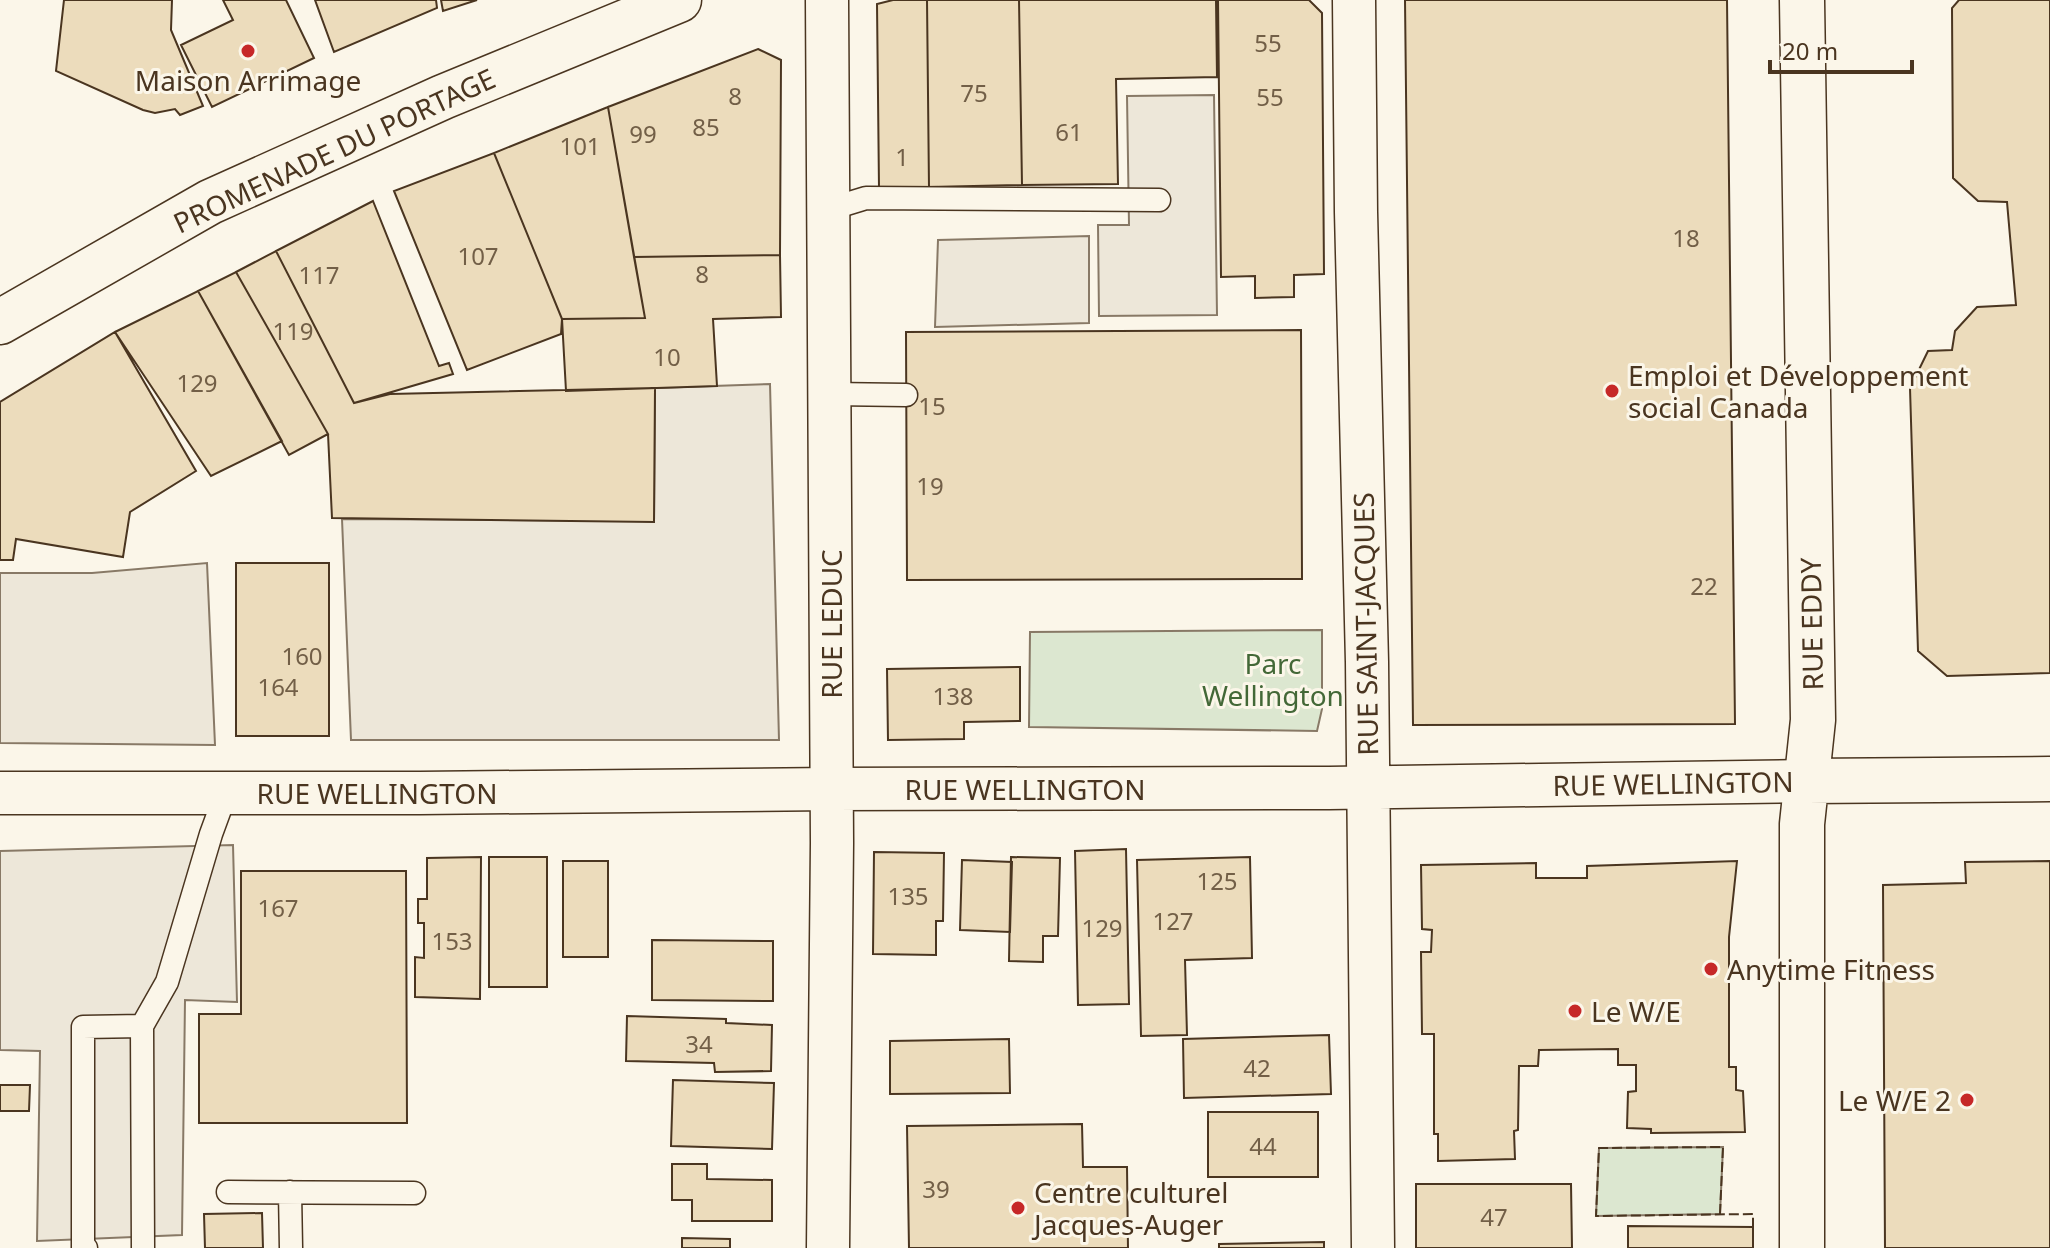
<svg xmlns="http://www.w3.org/2000/svg" width="2050" height="1248" viewBox="0 0 2050 1248" font-family="'Noto Sans',sans-serif">
	<style>
		.green { fill: #dce7d0; stroke: #887966; stroke-width: 2 }
		.parking { fill: #ede7d9; stroke: #887966; stroke-width: 2 }
		.building { fill: #ecdcbc; stroke: #4a3520; stroke-width: 2 }
		.lines { fill: none; stroke-linecap: round; stroke-linejoin: round }
		.lane-casing { stroke: #4a3520; stroke-width: 25 }
		.street-casing { stroke: #4a3520; stroke-width: 45 }
		.secondary-casing { stroke: #4a3520; stroke-width: 47 }
		.lane { stroke: #fbf6e9; stroke-width: 22 }
		.street { stroke: #fbf6e9; stroke-width: 42 }
		.secondary { stroke: #fbf6e9; stroke-width: 44 }
		.fence { stroke: #4a3520; stroke-width: 2; stroke-dasharray: 10 4; stroke-linecap: butt }
		.poi-dot { fill: #c62828; stroke: #fbf6e9; stroke-width: 3 }
		.labels { text-anchor: middle; dominant-baseline: central; stroke-width: 6; stroke-linejoin: round; paint-order: stroke }
		.number-label { font-size: 24px; fill: #725f47 }
		.poi-label { font-size: 28px; fill: #4a3520; stroke: #fbf6e9; text-anchor: start }
		.street-label { font-size: 28px; fill: #4a3520; stroke: #fbf6e9 }
		.park-label { font-size: 28px; fill: #436837; stroke: #fbf6e9 }
	</style>
	<rect width="100%" height="100%" fill="#fbf6e9"/>
	<path class="green" d="M1322,630V709L1317,731L1029,727L1030,632Z
		M1723,1147L1720,1214L1596,1216L1599,1148Z"/>
	<path class="parking" d="M1214,95L1217,315L1099,316L1098,225H1129L1127,96Z
		M1089,236V323L935,327L938,240Z
		M770,384L779,740H351L342,519L654,521L655,388Z
		M207,563L215,745L0,743V573H92Z
		M233,845L237,1002L185,1000L182,1235L37,1241L40,1051L0,1050V851Z"/>
	<path class="building" d="M64,0H172L171,30L203,106L180,115L175,109L155,113L143,110L56,71Z
		M223,0H286L314,58L212,107L181,45L233,20Z
		M315,0H436L437,8L334,52Z
		M441,0H477L443,11Z
		M893,0H927L929,187L879,188L877,4Z
		M927,0H1019L1022,185L929,187Z
		M1019,0H1216L1217,77L1116,79L1118,184L1022,185Z
		M1218,0H1309L1322,13L1324,274L1294,275V297L1255,298V276L1221,277Z
		M1405,0H1727L1735,724L1413,725Z
		M1959,0H2050V673L1947,676L1918,651L1910,388L1928,351L1952,350L1955,331L1977,307L2016,305L2007,202L1978,201L1953,178L1952,8Z
		M758,49L781,60L780,255L634,257L608,107Z
		M608,107L645,318L562,319L494,153Z
		M494,153L562,319L561,334L467,370L394,191Z
		M373,201L439,366L449,363L453,374L354,403L276,251Z
		M276,251L354,403L390,394L655,388L654,522L332,518L328,434L236,272Z
		M780,255L781,317L713,319L717,386L566,391L562,319L645,318L634,257Z
		M236,272L328,434L289,455L198,291Z
		M198,291L282,441L211,476L115,332Z
		M1301,330L1302,579L907,580L906,332Z
		M115,332L196,471L130,512L123,557L16,539L13,560H0V402Z
		M236,563H329V736H236Z
		M1020,667V721L964,722V739L888,740L887,669Z
		M1126,849L1129,1004L1078,1005L1075,851Z
		M874,852L944,853L943,921H936V955L873,954Z
		M481,857L480,999L415,997V957L424,958V923H418V899H427V858Z
		M489,857H547V987H489Z
		M1011,857L1060,858L1058,936H1043V962L1009,961Z
		M1250,857L1252,958L1185,960L1187,1035L1141,1036L1137,860Z
		M962,860L1012,862L1010,932L960,930Z
		M563,861H608V957H563Z
		M1737,861L1729,937V1067H1736V1090L1743,1091L1745,1132L1651,1133V1129L1627,1128L1628,1092L1636,1091V1065H1618V1049L1539,1050L1538,1066H1519L1518,1130L1514,1131L1515,1159L1438,1161V1134H1434V1034H1422L1421,952H1431L1432,930L1422,929L1421,865L1536,863V878H1587V866Z
		M2050,861V1248H1885L1883,885L1966,883L1965,862Z
		M241,871H406L407,1123H199V1014H241Z
		M652,940L773,941V1001L652,1000Z
		M627,1016L726,1019V1023L772,1025L771,1071L715,1072L714,1063L626,1061Z
		M1329,1035L1331,1094L1184,1098L1183,1039Z
		M1009,1039L1010,1093L890,1094V1041Z
		M673,1080L774,1083L772,1149L671,1146Z
		M0,1085H30L29,1111H0Z
		M1208,1112H1318V1177H1208Z
		M1082,1124L1083,1167H1127L1128,1248H909L907,1126Z
		M672,1164H707V1179L772,1180V1221H692V1200H672Z
		M1416,1184H1571L1572,1248H1416Z
		M262,1213L263,1248H205L204,1214Z
		M1628,1226L1753,1227V1248H1628Z
		M682,1238L730,1239V1248H682Z
		M1324,1242V1248H1219V1244Z"/>
	<g class="lines">
		<defs>
			<path id="lane" d="M830,209L866,198L1159,200
				M831,394L906,395
				M142,1026L143,1248
				M228,1192L414,1193
				M290,1192L291,1248
				M86,1248L83,1247V1027L142,1026L167,982L211,834L226,793"/>
			<path id="street" d="M827,0L832,843L828,1248
				M1354,0L1356,212L1367,662L1373,1248
				M0,793H420L831,789L1329,788L1807,781"/>
			<path id="secondary" d="M0,322L210,202L443,97L679,0
				M1807,781L2050,779
				M1802,1248V824L1813,720L1802,0"/>
		</defs>
		<use href="#lane" class="lane-casing"/>
		<use href="#street" class="street-casing"/>
		<use href="#secondary" class="secondary-casing"/>
		<use href="#lane" class="lane"/>
		<use href="#street" class="street"/>
		<use href="#secondary" class="secondary"/>
		<path class="fence" d="M1720,1214L1723,1147L1599,1148L1596,1216L1753,1214V1227"/>
	</g>
	<g class="poi-dot">
		<circle cx="248" cy="51" r="8"/>
		<circle cx="1612" cy="391" r="8"/>
		<circle cx="1711" cy="969" r="8"/>
		<circle cx="1575" cy="1011" r="8"/>
		<circle cx="1967" cy="1100" r="8"/>
		<circle cx="1018" cy="1208" r="8"/>
	</g>
	<g class="labels">
		<g class="number-label">
			<text x="1268" y="42">55</text>
			<text x="974" y="92">75</text>
			<text x="735" y="95">8</text>
			<text x="1270" y="96">55</text>
			<text x="706" y="126">85</text>
			<text x="1069" y="131">61</text>
			<text x="643" y="133">99</text>
			<text x="580" y="145">101</text>
			<text x="902" y="156">1</text>
			<text x="1686" y="237">18</text>
			<text x="478" y="255">107</text>
			<text x="702" y="273">8</text>
			<text x="319" y="274">117</text>
			<text x="293" y="330">119</text>
			<text x="667" y="356">10</text>
			<text x="197" y="382">129</text>
			<text x="932" y="405">15</text>
			<text x="930" y="485">19</text>
			<text x="1704" y="585">22</text>
			<text x="302" y="655">160</text>
			<text x="278" y="686">164</text>
			<text x="953" y="695">138</text>
			<text x="1217" y="880">125</text>
			<text x="908" y="895">135</text>
			<text x="278" y="907">167</text>
			<text x="1173" y="920">127</text>
			<text x="1102" y="927">129</text>
			<text x="452" y="940">153</text>
			<text x="699" y="1043">34</text>
			<text x="1257" y="1067">42</text>
			<text x="1263" y="1145">44</text>
			<text x="936" y="1188">39</text>
			<text x="1494" y="1216">47</text>
		</g>
		<g class="poi-label">
			<text x="248" y="80" text-anchor="middle">Maison Arrimage</text>
			<text x="1628" y="375">Emploi et Développement<tspan x="1628" dy="32">social Canada</tspan></text>
			<text x="1727" y="969">Anytime Fitness</text>
			<text x="1591" y="1011">Le W/E</text>
			<text x="1951" y="1100" text-anchor="end">Le W/E 2</text>
			<text x="1034" y="1192">Centre culturel<tspan x="1034" dy="32">Jacques-Auger</tspan></text>
		</g>
		<g class="street-label">
			<text transform="translate(334 150) rotate(-25)">PROMENADE DU PORTAGE</text>
			<text transform="translate(831 624) rotate(-90)">RUE LEDUC</text>
			<text transform="translate(1365 624) rotate(-91)">RUE SAINT-JACQUES</text>
			<text transform="translate(1811 624) rotate(-91)">RUE EDDY</text>
			<text transform="translate(1673 783) rotate(-1)">RUE WELLINGTON</text>
			<text x="1025" y="789">RUE WELLINGTON</text>
			<text x="377" y="793">RUE WELLINGTON</text>
		</g>
		<g class="park-label">
			<text x="1273" y="663">Parc<tspan x="1273" dy="32">Wellington</tspan></text>
		</g>
	</g>
	<path d="M1770 60v12h142v-12" fill="none" stroke="#4a3520" stroke-width="4"/>
	<text x="1782" y="60" font-size="24" fill="#4a3520" stroke="#fbf6e9" stroke-width="6" paint-order="stroke">20 m</text>
</svg>
